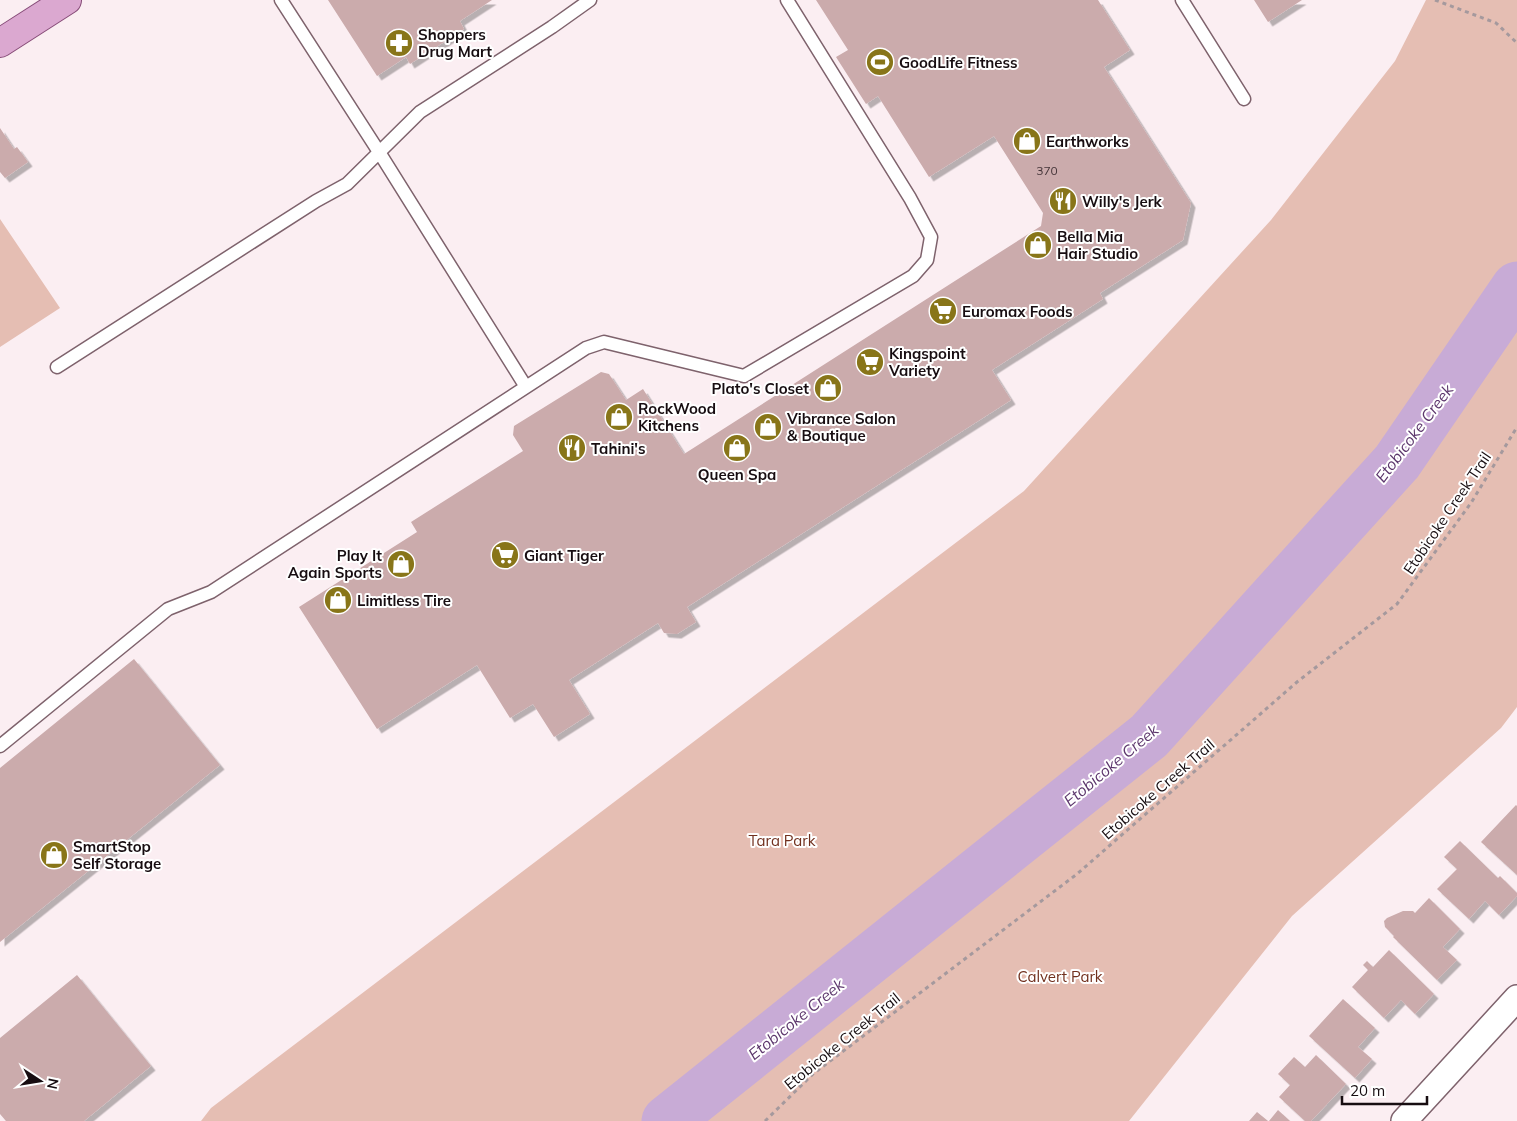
<svg xmlns="http://www.w3.org/2000/svg" width="1517" height="1121" viewBox="0 0 1517 1121" font-family="Mulish,sans-serif">
	<style>
		.green { fill: #e5beb3 }
		.lines { fill: none; stroke-linecap: round; stroke-linejoin: round }
		.river { stroke: #c8abd6; stroke-width: 51 }
		.building { fill: #cbabac; filter: url(#shadow) }
		.lane-casing { stroke: #7e626c; stroke-width: 15 }
		.street-casing { stroke: #7e626c; stroke-width: 28 }
		.primary-casing { stroke: #874c78; stroke-width: 30 }
		.path { stroke: #a5999d; stroke-width: 3; stroke-dasharray: 4 4; stroke-linecap: butt }
		.lane { stroke: #fff; stroke-width: 12 }
		.street { stroke: #fff; stroke-width: 25 }
		.primary { stroke: #dba8d0; stroke-width: 28 }
		.labels { text-anchor: middle; dominant-baseline: central; stroke-width: 4; stroke-linejoin: round; paint-order: stroke }
		.number-label { font-size: 12px; fill: #443438 }
		.poi-label { font-size: 15px; font-weight: bold; fill: #170d11; stroke: #fff; text-anchor: start }
		.street-label { font-size: 15px; fill: #170d11; stroke: #fff }
		.park-label { font-size: 15px; fill: #71301e; stroke: #fff }
		.water-label { font-size: 16px; font-style: italic; fill: #5c366c; stroke: #fff }
	</style>
	<defs>
		<filter id="shadow"><feDropShadow dx="4.5" dy="4.5" stdDeviation="0" flood-color="#0004"/></filter>
	</defs>
	<rect width="100%" height="100%" fill="#fbeef2"/>
	<path class="green" d="M1426,0H1517V707L1501,728L1292,916L1129,1121H201L211,1108L1024,491L1271,220L1395,61Z
		M0,219L60,308L0,347Z"/>
	<g class="lines">
		<path class="river" d="M667,1121L1149,736L1397,462L1517,287"/>
	</g>
	<path class="building" d="M328,0H492L460,21L464,29L410,64L406,57L377,76Z
		M816,0H1098L1130,50L1104,67L1191,203L1183,240L1100,293L1103,299L992,370L1011,400L687,607L696,622L677,634L664,633L658,623L569,680L590,714L554,737L533,704L510,718L477,665L377,729L299,607L417,532L411,522L523,451L513,435L514,426L601,372L609,374L626,400L643,389L684,454L1041,226L1043,213L994,136L929,177L878,96L866,104L836,57L848,50Z
		M1254,0H1302L1268,22Z
		M0,128L14,149L17,147L28,162L5,178L0,172Z
		M134,659L220,765L0,942V768Z
		M1516,805L1517,806V875L1481,842Z
		M1460,841L1498,878L1500,876L1517,893V896L1499,915L1485,901L1469,919L1437,889L1457,869L1444,857Z
		M1429,898L1460,929L1443,947L1457,960L1437,980L1393,937L1394,936L1385,927L1384,921L1387,918L1403,911H1413L1415,913Z
		M1389,950L1434,994L1415,1014L1401,1000L1384,1018L1352,987L1368,970L1363,965L1367,961L1373,967Z
		M77,975L151,1066L84,1121H6L0,1114V1038Z
		M1343,999L1375,1028L1358,1047L1372,1059L1355,1078L1309,1036Z
		M1316,1055L1346,1084L1311,1121H1305L1279,1097L1290,1085L1278,1074L1294,1057L1305,1067Z
		M1278,1110L1290,1121H1269Z
		M1257,1112L1268,1121H1249Z"/>
	<g class="lines">
		<defs>
			<path id="lane" d="M281,0L379,152L526,387
				M1182,0L1244,99
				M57,367L316,201L347,184L420,112L552,27L590,0
				M0,746L168,609L211,592L586,348L604,342L744,376L913,276L927,260L931,237L910,198L787,0"/>
			<path id="street" d="M1404,1121L1517,998"/>
			<path id="primary" d="M0,43L67,0"/>
		</defs>
		<use href="#lane" class="lane-casing"/>
		<use href="#street" class="street-casing"/>
		<use href="#primary" class="primary-casing"/>
		<path class="path" d="M1435,0L1496,23L1517,43
			M765,1121L813,1074L1077,874L1297,682L1397,604L1471,503L1517,427"/>
		<use href="#lane" class="lane"/>
		<use href="#street" class="street"/>
		<use href="#primary" class="primary"/>
	</g>
	<defs>
		<symbol id="pharmacy-disc" viewBox="-11 -11 22 22"><circle r="9.5" fill="#887519" stroke="#fff"/><path d="M-2-6h4v4h4v4h-4v4h-4v-4h-4v-4h4Z" fill="#fff"/></symbol>
		<symbol id="stadium-disc" viewBox="-11 -11 22 22"><circle r="9.5" fill="#887519" stroke="#fff"/><path d="M0-5a6.5 5 0 1 0 0 10a6.5 5 0 1 0 0-10ZM-3.5-1.8h7v3.6h-7Z" fill="#fff"/></symbol>
		<symbol id="shop-disc" viewBox="-11 -11 22 22"><circle r="9.5" fill="#887519" stroke="#fff"/><path d="M-5-2.5h2.3a2.7 3.5 0 0 1 5.4 0H5L5.5 6h-11ZM-1.5-2.5h3a1.5 2.3 0 0 0-3 0Z" fill="#fff"/></symbol>
		<symbol id="restaurant-disc" viewBox="-11 -11 22 22"><circle r="9.5" fill="#887519" stroke="#fff"/><path d="M-5-6h1v4h1v-4h1v4h1v-4h1v5L-1.5 .5V6h-2V.5L-5-1ZM5-6V6H3V1.5H1.5Q1.5-4 5-6Z" fill="#fff"/></symbol>
		<symbol id="supermarket-disc" viewBox="-11 -11 22 22"><circle r="9.5" fill="#887519" stroke="#fff"/><path d="M-6-5.5h2.5l.6 2H6L4.5 2H-2.5L-4.4-4H-6ZM-1.5 3.2a1.3 1.3 0 1 0 .1 0ZM3 3.2a1.3 1.3 0 1 0 .1 0Z" fill="#fff"/></symbol>
	</defs>
	<g fill-rule="evenodd">
		<use href="#pharmacy-disc" x="383" y="27" width="32" height="32"/>
		<use href="#stadium-disc" x="864" y="46" width="32" height="32"/>
		<use href="#shop-disc" x="1011" y="125" width="32" height="32"/>
		<use href="#restaurant-disc" x="1047" y="185" width="32" height="32"/>
		<use href="#shop-disc" x="1022" y="229" width="32" height="32"/>
		<use href="#supermarket-disc" x="927" y="295" width="32" height="32"/>
		<use href="#supermarket-disc" x="854" y="346" width="32" height="32"/>
		<use href="#shop-disc" x="812" y="372" width="32" height="32"/>
		<use href="#shop-disc" x="603" y="401" width="32" height="32"/>
		<use href="#shop-disc" x="752" y="411" width="32" height="32"/>
		<use href="#restaurant-disc" x="556" y="432" width="32" height="32"/>
		<use href="#shop-disc" x="721" y="432" width="32" height="32"/>
		<use href="#supermarket-disc" x="489" y="539" width="32" height="32"/>
		<use href="#shop-disc" x="385" y="548" width="32" height="32"/>
		<use href="#shop-disc" x="322" y="584" width="32" height="32"/>
		<use href="#shop-disc" x="38" y="839" width="32" height="32"/>
	</g>
	<g class="labels">
		<g class="number-label">
			<text x="1047" y="170">370</text>
		</g>
		<g class="poi-label">
			<text x="418" y="34">Shoppers<tspan x="418" dy="17">Drug Mart</tspan></text>
			<text x="899" y="62">GoodLife Fitness</text>
			<text x="1046" y="141">Earthworks</text>
			<text x="1082" y="201">Willy's Jerk</text>
			<text x="1057" y="236">Bella Mia<tspan x="1057" dy="17">Hair Studio</tspan></text>
			<text x="962" y="311">Euromax Foods</text>
			<text x="889" y="353">Kingspoint<tspan x="889" dy="17">Variety</tspan></text>
			<text x="809" y="388" text-anchor="end">Plato's Closet</text>
			<text x="638" y="408">RockWood<tspan x="638" dy="17">Kitchens</tspan></text>
			<text x="787" y="418">Vibrance Salon<tspan x="787" dy="17">&amp; Boutique</tspan></text>
			<text x="591" y="448">Tahini's</text>
			<text x="737" y="474" text-anchor="middle">Queen Spa</text>
			<text x="382" y="555" text-anchor="end">Play It<tspan x="382" dy="17">Again Sports</tspan></text>
			<text x="524" y="555">Giant Tiger</text>
			<text x="357" y="600">Limitless Tire</text>
			<text x="73" y="846">SmartStop<tspan x="73" dy="17">Self Storage</tspan></text>
		</g>
		<g class="street-label">
			<text transform="translate(1447 513) rotate(-56)">Etobicoke Creek Trail</text>
			<text transform="translate(1158 789) rotate(-41)">Etobicoke Creek Trail</text>
			<text transform="translate(842 1041) rotate(-39)">Etobicoke Creek Trail</text>
		</g>
		<g class="park-label">
			<text x="782" y="840">Tara Park</text>
			<text x="1060" y="976">Calvert Park</text>
		</g>
		<g class="water-label">
			<text transform="translate(1414 433) rotate(-53)">Etobicoke Creek</text>
			<text transform="translate(1111 765) rotate(-40)">Etobicoke Creek</text>
			<text transform="translate(796 1019) rotate(-39)">Etobicoke Creek</text>
		</g>
	</g>
	<g transform="translate(40 1081) rotate(102)" stroke="#ffffff" stroke-width="4" paint-order="stroke">
	<path d="M0-4L9 19L0 12L-9 19Z" fill="#170d11"/>
	<text y="-8" font-size="14" font-weight="bold" text-anchor="middle" fill="#170d11">N</text>
	</g>
	<path d="M1342 1096v8h85v-8" fill="none" stroke="#170d11" stroke-width="2.5"/>
	<text x="1350" y="1096" font-size="15" fill="#170d11" stroke="#ffffff" stroke-width="4" paint-order="stroke">20 m</text>
</svg>
